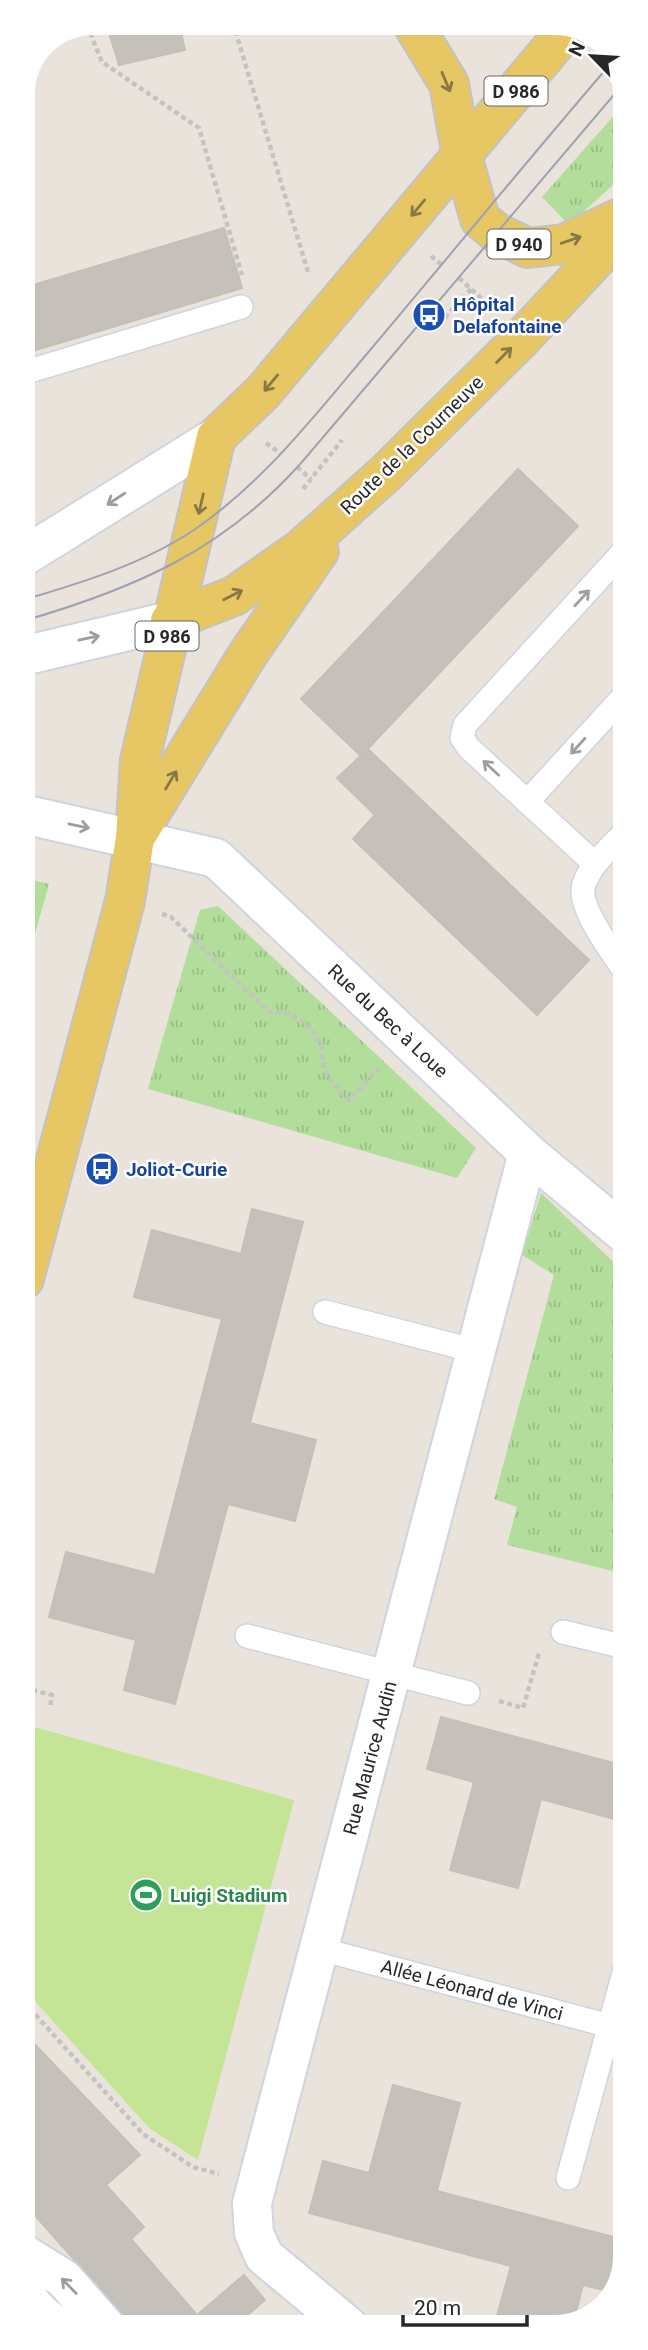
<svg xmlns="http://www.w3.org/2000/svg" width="648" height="2350" viewBox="0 0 648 2350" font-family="Roboto,sans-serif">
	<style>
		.grass { fill: url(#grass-tufts) }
		.pitch { fill: #c4e496 }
		.building { fill: #c5c0ba; stroke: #c5bfb5; stroke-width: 2 }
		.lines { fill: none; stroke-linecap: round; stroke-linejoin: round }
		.service-casing { stroke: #d0d3e0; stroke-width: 26 }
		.minor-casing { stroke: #d0d3e0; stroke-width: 42 }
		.secondary-casing { stroke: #d0d3e0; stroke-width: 42 }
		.primary-casing { stroke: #c3c3c3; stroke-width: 42 }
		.path { stroke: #c3c3c3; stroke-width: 4.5; stroke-dasharray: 5 3.5; stroke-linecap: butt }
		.service { stroke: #fff; stroke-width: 23 }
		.minor { stroke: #fff; stroke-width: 38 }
		.secondary { stroke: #fff; stroke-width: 38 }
		.primary { stroke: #e7c763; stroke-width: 38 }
		.tram { stroke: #9ea1b1; stroke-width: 2 }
		.oneway { stroke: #887846 }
		.oneway2 { stroke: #9e9e9e }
		.labels { text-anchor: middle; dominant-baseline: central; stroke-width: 5; stroke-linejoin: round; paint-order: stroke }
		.shield { fill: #fff; stroke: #686868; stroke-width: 2 }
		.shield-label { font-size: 18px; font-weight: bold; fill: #282828 }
		.transit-label { font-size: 19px; font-weight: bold; fill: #164399; stroke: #fff; text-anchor: start }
		.street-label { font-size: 19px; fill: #282828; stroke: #fff }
		.leisure-label { font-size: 19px; font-weight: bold; fill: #27864d; stroke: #fff; text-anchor: start }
	</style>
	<defs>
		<pattern id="grass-tufts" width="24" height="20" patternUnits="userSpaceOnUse" patternTransform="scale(1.75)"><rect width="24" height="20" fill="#b2dd9a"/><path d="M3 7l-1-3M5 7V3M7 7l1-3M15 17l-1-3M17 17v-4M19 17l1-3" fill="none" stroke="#99be85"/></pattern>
	</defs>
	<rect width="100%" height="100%" fill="#eae3db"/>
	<path class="grass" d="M624,104V175L582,213L565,221L542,197Z
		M23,878L49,884L23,977Z
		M218,906L476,1148L457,1178L148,1089L200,910Z
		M541,1193L625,1273V1574L507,1545L517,1507L494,1499L554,1275L522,1255Z"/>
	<path class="pitch" d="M24,1724L294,1800L198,2160L149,2128L24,1989Z"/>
	<path class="building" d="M106,23H179L185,50L119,65Z
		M224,228L242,288L23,354V288Z
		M518,469L578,526L361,756L301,699Z
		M368,749L589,960L537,1015L353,839L375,815L337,778Z
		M252,1209L303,1222L250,1423L316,1440L295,1521L228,1504L175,1704L124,1690L136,1640L49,1617L66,1552L155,1575L222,1319L134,1297L152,1230L241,1254Z
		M441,1717L625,1766V1822L541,1799L518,1888L450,1870L474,1782L427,1769Z
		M24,2033L140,2155L106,2185L144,2227L131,2239L197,2315L244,2275L265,2300L235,2326L134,2327L24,2203Z
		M393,2085L460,2103L437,2191L625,2240V2258L612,2292L583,2285L573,2324L569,2326H494L511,2266L309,2213L323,2161L369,2173Z"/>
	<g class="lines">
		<defs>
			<path id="service" d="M23,373L241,307
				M527,802L624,696
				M624,833C610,848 591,864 584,884C576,905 612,952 624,970
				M595,864L469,748L462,738L465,725L624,551
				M325,1312L476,1351
				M563,1632L625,1647
				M247,1636L468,1693
				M320,1949L625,2030
				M568,2178L625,1969"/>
			<path id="minor" d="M23,814L216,858L528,1153L625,1234
				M24,2254L64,2279L106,2327
				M348,2326L264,2256L254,2233L252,2203L528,1153"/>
			<path id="secondary" d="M23,557L216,437
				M23,656L170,621"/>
			<path id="primary" d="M412,23L449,84L462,156L480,219L497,233L528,248L564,244L624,216
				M170,621L234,596L301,549L386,473L524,336L624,229
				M138,833L248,654L319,551
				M24,1279L125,901L135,838L140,760L216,437L263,392L570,26"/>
		</defs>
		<use href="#service" class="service-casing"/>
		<use href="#minor" class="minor-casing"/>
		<use href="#secondary" class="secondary-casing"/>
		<use href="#primary" class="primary-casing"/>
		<path class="path" d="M233,23L308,272
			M87,25L102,62L199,128L242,275
			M431,256L442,265
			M459,278L494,310
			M439,324L471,289
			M266,443L281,454
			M297,467L311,479
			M303,489L342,440
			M162,914L171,917L269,1012C292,1010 313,1024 321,1046C323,1052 322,1058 323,1063C327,1078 338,1090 349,1100L379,1068
			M24,1688L52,1695L50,1708
			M499,1701L523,1708L539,1653
			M24,2002L143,2134L193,2167L219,2174"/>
		<use href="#service" class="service"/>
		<use href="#minor" class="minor"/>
		<use href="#secondary" class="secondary"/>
		<use href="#primary" class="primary"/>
		<path class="tram" d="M23,600C81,583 143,564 194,530C264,482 317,413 371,349C452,253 531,156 613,61
			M23,621C134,589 224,550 302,462L624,83"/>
	</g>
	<defs><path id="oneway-shaft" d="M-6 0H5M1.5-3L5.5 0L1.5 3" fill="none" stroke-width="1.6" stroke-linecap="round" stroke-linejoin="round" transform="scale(1.75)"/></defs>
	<g class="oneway">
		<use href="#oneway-shaft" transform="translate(446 82) rotate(67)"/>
		<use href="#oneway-shaft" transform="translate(418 208) rotate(130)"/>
		<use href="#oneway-shaft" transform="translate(571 240) rotate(-19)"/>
		<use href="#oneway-shaft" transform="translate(504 355) rotate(-45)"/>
		<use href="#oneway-shaft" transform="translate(271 383) rotate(130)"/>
		<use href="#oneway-shaft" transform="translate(201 504) rotate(103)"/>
		<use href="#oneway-shaft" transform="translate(233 595) rotate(-27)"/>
		<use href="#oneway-shaft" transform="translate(171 780) rotate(-59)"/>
	</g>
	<g class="oneway2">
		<use href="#oneway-shaft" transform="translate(116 499) rotate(147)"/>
		<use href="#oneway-shaft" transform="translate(582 598) rotate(-47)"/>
		<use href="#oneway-shaft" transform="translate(89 638) rotate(-12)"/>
		<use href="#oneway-shaft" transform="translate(578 746) rotate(132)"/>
		<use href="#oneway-shaft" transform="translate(491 768) rotate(-137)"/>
		<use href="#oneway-shaft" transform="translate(79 826) rotate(12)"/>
		<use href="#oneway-shaft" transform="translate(69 2286) rotate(-134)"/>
	</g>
	<defs>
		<symbol id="bus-disc" viewBox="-11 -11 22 22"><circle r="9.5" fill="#1a4fb4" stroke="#fff"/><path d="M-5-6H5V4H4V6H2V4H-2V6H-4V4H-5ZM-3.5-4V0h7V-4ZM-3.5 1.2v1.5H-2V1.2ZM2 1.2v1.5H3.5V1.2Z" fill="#fff"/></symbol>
		<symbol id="stadium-disc" viewBox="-11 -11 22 22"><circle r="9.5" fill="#2e9e5b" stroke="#fff"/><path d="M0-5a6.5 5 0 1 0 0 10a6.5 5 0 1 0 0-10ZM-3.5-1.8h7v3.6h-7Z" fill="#fff"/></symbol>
	</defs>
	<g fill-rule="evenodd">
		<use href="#bus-disc" x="410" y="296" width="38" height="38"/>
		<use href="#bus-disc" x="83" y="1150" width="38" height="38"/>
		<use href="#stadium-disc" x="127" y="1876" width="38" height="38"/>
	</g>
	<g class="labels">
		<g class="shield">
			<rect x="484.5" y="76.5" width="63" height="29" rx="5"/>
			<rect x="487.5" y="229.5" width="63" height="29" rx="5"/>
			<rect x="135.5" y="621.5" width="63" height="29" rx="5"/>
		</g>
		<g class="shield-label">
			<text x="516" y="91">D 986</text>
			<text x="519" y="244">D 940</text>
			<text x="167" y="636">D 986</text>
		</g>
		<g class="transit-label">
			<text x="453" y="304">Hôpital<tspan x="453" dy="22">Delafontaine</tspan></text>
			<text x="126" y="1169">Joliot-Curie</text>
		</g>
		<g class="street-label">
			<text transform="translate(412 445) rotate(-44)">Route de la Courneuve</text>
			<text transform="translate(388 1021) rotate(43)">Rue du Bec à Loue</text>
			<text transform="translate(370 1758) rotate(-75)">Rue Maurice Audin</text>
			<text transform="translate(472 1990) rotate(15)">Allée Léonard de Vinci</text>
		</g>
		<g class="leisure-label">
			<text x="170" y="1895">Luigi Stadium</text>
		</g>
	</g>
	<path d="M0 0H648V2350H0ZM93 35H555A58 58 0 0 1 613 93V2257A58 58 0 0 1 555 2315H93A58 58 0 0 1 35 2257V93A58 58 0 0 1 93 35Z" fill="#fff" fill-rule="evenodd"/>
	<g transform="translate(592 56) rotate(295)" stroke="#ffffff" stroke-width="5" paint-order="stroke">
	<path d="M0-5L12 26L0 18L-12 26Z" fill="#282828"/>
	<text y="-10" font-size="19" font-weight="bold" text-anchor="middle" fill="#282828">N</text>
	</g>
	<path d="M403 2315v10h124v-10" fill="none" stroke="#282828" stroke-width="3.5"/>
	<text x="414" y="2315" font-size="21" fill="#282828" stroke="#ffffff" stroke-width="5" paint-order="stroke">20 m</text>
</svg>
